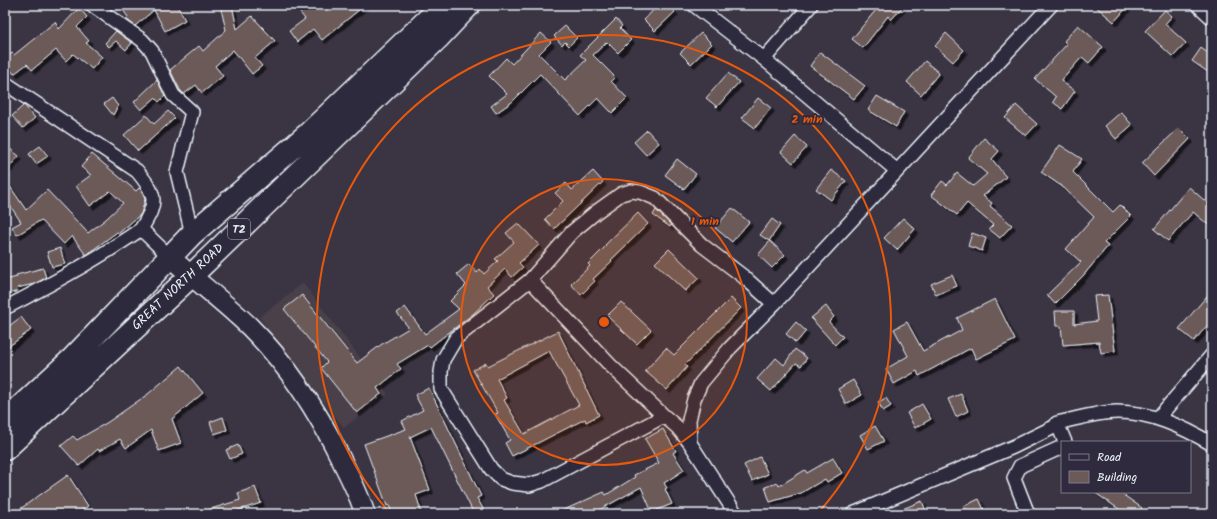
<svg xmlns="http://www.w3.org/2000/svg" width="1217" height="519" viewBox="0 0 1217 519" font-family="Kalam,sans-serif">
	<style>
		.built { fill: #4a3f4a }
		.building { fill: #6c5a59; stroke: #e8f1f8; fill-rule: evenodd; filter: url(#shadow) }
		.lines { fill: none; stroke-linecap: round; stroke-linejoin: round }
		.street-casing { stroke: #e8f1f8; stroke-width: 16 }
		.secondary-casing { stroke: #e8f1f8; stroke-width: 22 }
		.highway-casing { stroke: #e8f1f8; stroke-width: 25 }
		.street { stroke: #2f2a3d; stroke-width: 13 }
		.secondary { stroke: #2f2a3d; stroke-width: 19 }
		.highway { stroke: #2f2a3d; stroke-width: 22 }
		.ring { fill: none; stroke: #e8590c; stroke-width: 2 }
		.labels { text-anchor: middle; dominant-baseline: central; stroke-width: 4; stroke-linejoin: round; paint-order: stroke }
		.shield { fill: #2f2a3d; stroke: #b0b5c0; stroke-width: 1 }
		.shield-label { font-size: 12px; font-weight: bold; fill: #e8f1f8 }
		.street-label { font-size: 13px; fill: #e8f1f8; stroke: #2f2a3d }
		.centre { fill: #e8590c; stroke: #2f2a3d; stroke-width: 2 }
		.ring-label { font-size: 12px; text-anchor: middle; font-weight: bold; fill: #e8590c; stroke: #2f2a3d; stroke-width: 4; stroke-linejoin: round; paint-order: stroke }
	</style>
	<defs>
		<filter id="shadow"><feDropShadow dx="3.5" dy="3.5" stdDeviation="0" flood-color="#0009"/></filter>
	</defs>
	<rect width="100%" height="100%" fill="#3b3443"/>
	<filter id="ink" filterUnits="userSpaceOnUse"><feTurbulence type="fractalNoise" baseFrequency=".025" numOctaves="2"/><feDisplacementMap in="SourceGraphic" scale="8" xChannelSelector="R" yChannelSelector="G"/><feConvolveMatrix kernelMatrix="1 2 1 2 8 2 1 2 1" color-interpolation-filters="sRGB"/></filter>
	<g filter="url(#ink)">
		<path class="built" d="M303,283L388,394L344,428L259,317Z"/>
		<path class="building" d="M128,5H177L185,20L165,31L154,10L135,26L126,19L128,17L123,10Z
			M220,5H232L237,29L252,16L275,41L255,58L262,66L252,74L233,50L215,66L223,76L202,93L196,85L184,94L180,90L170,70L199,46L203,51L226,30Z
			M302,5H365L322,40L313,29L297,42L289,31L305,19L297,9Z
			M658,5H668L675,12L655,31L644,20Z
			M880,5H904L891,20L888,16L863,48L852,39Z
			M1094,5H1129L1114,22Z
			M79,8L87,17L77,27L89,41L86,43L102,57L92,69L73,54L66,61L56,50L32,70L27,64L14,74L5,62V58L12,53L14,55L55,22L59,29Z
			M1165,10L1172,16L1165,24L1186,43L1173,57L1145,31Z
			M616,19L622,26L620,28L631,40L618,53L607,42L593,55L615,77L611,81L627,98L612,113L598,98L580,116L540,74L512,102L496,113L491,106L507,94L489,76L506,58L512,64L541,33L551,42L539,54L565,80L586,60L580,55Z
			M1078,25L1103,47L1089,63L1082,57L1061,81L1075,91L1062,109L1053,102L1056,97L1035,79L1067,44L1064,41Z
			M565,26L577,38L569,46L565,42L562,45L554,36Z
			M116,31L132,43L126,50L116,41L109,47L105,43Z
			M701,33L712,44L691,64L680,53Z
			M946,33L964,50L953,62L935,46Z
			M1201,48L1212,56V75L1192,61Z
			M820,52L865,86L854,99L810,66Z
			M925,61L939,73L921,95L907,82Z
			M728,73L739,82L717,107L706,98Z
			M157,80L165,96L159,102L155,98L141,110L134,102Z
			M877,96L904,112L896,127L868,110Z
			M112,98L118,106L113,115L104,104Z
			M758,98L771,108L755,128L742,118Z
			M24,105L35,118L23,128L12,116Z
			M1016,105L1037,124L1026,136L1005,118Z
			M168,111L175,118L138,151L124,135L146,115L154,124Z
			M1121,112L1132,125L1116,139L1105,126Z
			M1179,128L1190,139L1154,176L1142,163Z
			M647,130L659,143L646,155L634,142Z
			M795,136L807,147L793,163L781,152Z
			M984,138L999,151L992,159L1006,177L983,196L992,203L990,206L1012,225L1000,238L989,229L993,225L967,203L957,215L931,195L942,181L947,185L957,173L973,186L987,174L968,158Z
			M5,145L19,156L5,172Z
			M1060,145L1082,159L1073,172L1113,212L1120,205L1131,216L1104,243L1108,246L1082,277L1055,304L1047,295L1081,262L1066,249L1094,217L1064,188L1041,172Z
			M40,146L48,156L36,164L29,154Z
			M92,154L136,191L139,188L142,191L145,199L141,214L119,233L117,232L86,255L72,236L64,244L41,220L17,235L12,227L21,222L5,198V179L26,210L47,190L88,233L106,219L123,203L110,191L90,206L76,186L91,175L81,167Z
			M677,159L696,174L684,189L665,175Z
			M831,170L846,181L831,200L816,189Z
			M593,171L603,182L554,229L545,219L563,201L555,193L566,183L572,190Z
			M1189,187L1212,207V228L1193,212L1168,241L1154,229Z
			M732,208L749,222L732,242L715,228Z
			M656,210L671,225L670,227L653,215Z
			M638,213L648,224L611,260L612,261L593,279L595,281L581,295L571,284L590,266L588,264L606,246L605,245Z
			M903,218L915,229L897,250L884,238Z
			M772,219L780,225L769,241L760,235Z
			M518,223L539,245L519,263L523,267L512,277L505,269L487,286L494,294L473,314L430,347L428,345L397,364L401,369L377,388L381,394L357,413L321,368L327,362L284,309L302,295L357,363L382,344L409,328L397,313L405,307L425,334L459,309L450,301L466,285L457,274L469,264L477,273L480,269L484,274L498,261L495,259L514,242L506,233Z
			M972,233L986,238L982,251L968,246Z
			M770,241L785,255L772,268L758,255Z
			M60,248L65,264L52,267L47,252Z
			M669,249L699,278L685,291L655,263Z
			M43,268L46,278L34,284L17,288L18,291L5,295V280L17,277L16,275Z
			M952,275L957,286L936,295L931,284Z
			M1212,290V320L1194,341L1179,329Z
			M1108,295L1115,351L1101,353L1099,342L1063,345L1061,326H1056L1055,311H1074V324L1097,321L1094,296Z
			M731,298L741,308L685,365L687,367L667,390L645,371L666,348L674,355Z
			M995,299L1015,340L976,359L971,348L919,376L917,371L894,384L886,369L908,356L894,329L907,322L923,351L962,330L957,318Z
			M621,302L651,330L637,344L607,316Z
			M826,306L834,317L829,322L843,337L835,345L811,318Z
			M21,317L31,330L5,349V329Z
			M796,322L806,331L796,343L786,334Z
			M558,331L599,415L586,422L585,419L512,456L505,443L510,440L495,414L498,413L473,370L486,363L488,366ZM549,351L579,405L524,434L504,400L507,398L497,379Z
			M795,349L807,358L801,366L796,363L771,391L757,379L776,358L784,365Z
			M181,366L203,393L172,419L181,443L159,451L151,430L126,448L120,439L99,451L98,449L79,466L61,446L73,436L77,440L108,422L148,394Z
			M853,380L862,395L846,404L838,389Z
			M429,388L481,496L477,498L486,514H474L431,427L410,437L430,490L416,495L422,514H392L389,505L387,506L364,444L406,429L402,421L423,410L415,395Z
			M961,394L968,411L956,417L948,399Z
			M886,398L891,406L883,411L878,402Z
			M922,404L931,419L915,428L907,413Z
			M223,417L227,430L214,434L210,422Z
			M875,426L884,441L868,449L860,435Z
			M663,429L676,451L673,453L684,470L664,483L667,488L665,489L672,504L652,512L641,487L592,514H555L604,492L606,495L635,477L634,475L659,463L645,439Z
			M238,445L242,454L230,459L226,450Z
			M760,457L768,474L752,481L744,465Z
			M833,458L842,473L827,482L825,479L801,493L770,502L765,487L778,483L779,486L805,470L807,473Z
			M68,475L88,506L76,514H13Z
			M255,487L261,503L233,512V514H202L201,512L240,500L238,493Z
			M1094,492H1119L1142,508L1138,514H1126Z
			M979,499L986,514H968L964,506Z
			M922,501L927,514H890Z"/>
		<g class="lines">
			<defs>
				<path id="street" d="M92,5L142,40L152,51L173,95L192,112L177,172L192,234
					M694,5L764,59L896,170
					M1198,5L1212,18
					M764,59L811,5
					M5,83L137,171C157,195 158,202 141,229
					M530,280L610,365L664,416
					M5,308C52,284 98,259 141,229L170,257
					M1158,418L1212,355
					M1057,423L1065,442
					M690,443L677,427L664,416L542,481L529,485L512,483L501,479L491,469L441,389V372L443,360L456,338L530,280L572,232L596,212L621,194L631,191L640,192L655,198L702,245L744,277L774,304
					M736,514L690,443L689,420L694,399L701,383L730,348L774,304L1051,5
					M853,514L1013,447L1056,426L1057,423C1076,419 1097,412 1117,412C1151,412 1183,427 1212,444
					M1028,514L1014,478L1020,466L1062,447"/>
				<path id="secondary" d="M170,257C196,281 224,302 250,327C288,365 317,410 341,459C350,477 359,494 365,514"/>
				<path id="highway" d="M5,421L72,359L192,234L308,134L443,5
					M5,449L191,276L439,37L469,5"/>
			</defs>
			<use href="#street" class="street-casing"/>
			<use href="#secondary" class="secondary-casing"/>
			<use href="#highway" class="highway-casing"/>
			<use href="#street" class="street"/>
			<use href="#secondary" class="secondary"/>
			<use href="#highway" class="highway"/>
		</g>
	</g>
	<circle cx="604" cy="322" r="143" fill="#e8590c" fill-opacity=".12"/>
	<g class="ring">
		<circle cx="604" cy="322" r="143"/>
		<path d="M389 512A287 287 0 1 1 819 512"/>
	</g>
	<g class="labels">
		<rect class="shield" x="228" y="219" width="22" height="20" rx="3"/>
		<g class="shield-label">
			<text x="239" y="229">T2</text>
		</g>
		<g class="street-label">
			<text transform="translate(178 287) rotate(-43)">GREAT NORTH ROAD</text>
		</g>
	</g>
	<circle cx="604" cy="322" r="6" class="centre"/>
	<g class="ring-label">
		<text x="807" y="123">2 min</text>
		<text x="705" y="225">1 min</text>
	</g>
	<rect width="1217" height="519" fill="none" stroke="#2f2a3d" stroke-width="20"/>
	<rect x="10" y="10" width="1197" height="499" fill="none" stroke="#e8f1f8" stroke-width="1.5" filter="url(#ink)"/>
	<rect x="1061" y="441" width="130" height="52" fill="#2f2a3d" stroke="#797a88"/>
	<rect x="1069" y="454" width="20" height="6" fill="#2f2a3d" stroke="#797a88"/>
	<text x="1097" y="461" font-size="12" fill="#e8f1f8">Road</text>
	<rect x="1069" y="471" width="20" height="12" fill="#6c5a59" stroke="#797a88"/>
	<text x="1097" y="481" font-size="12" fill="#e8f1f8">Building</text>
</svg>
